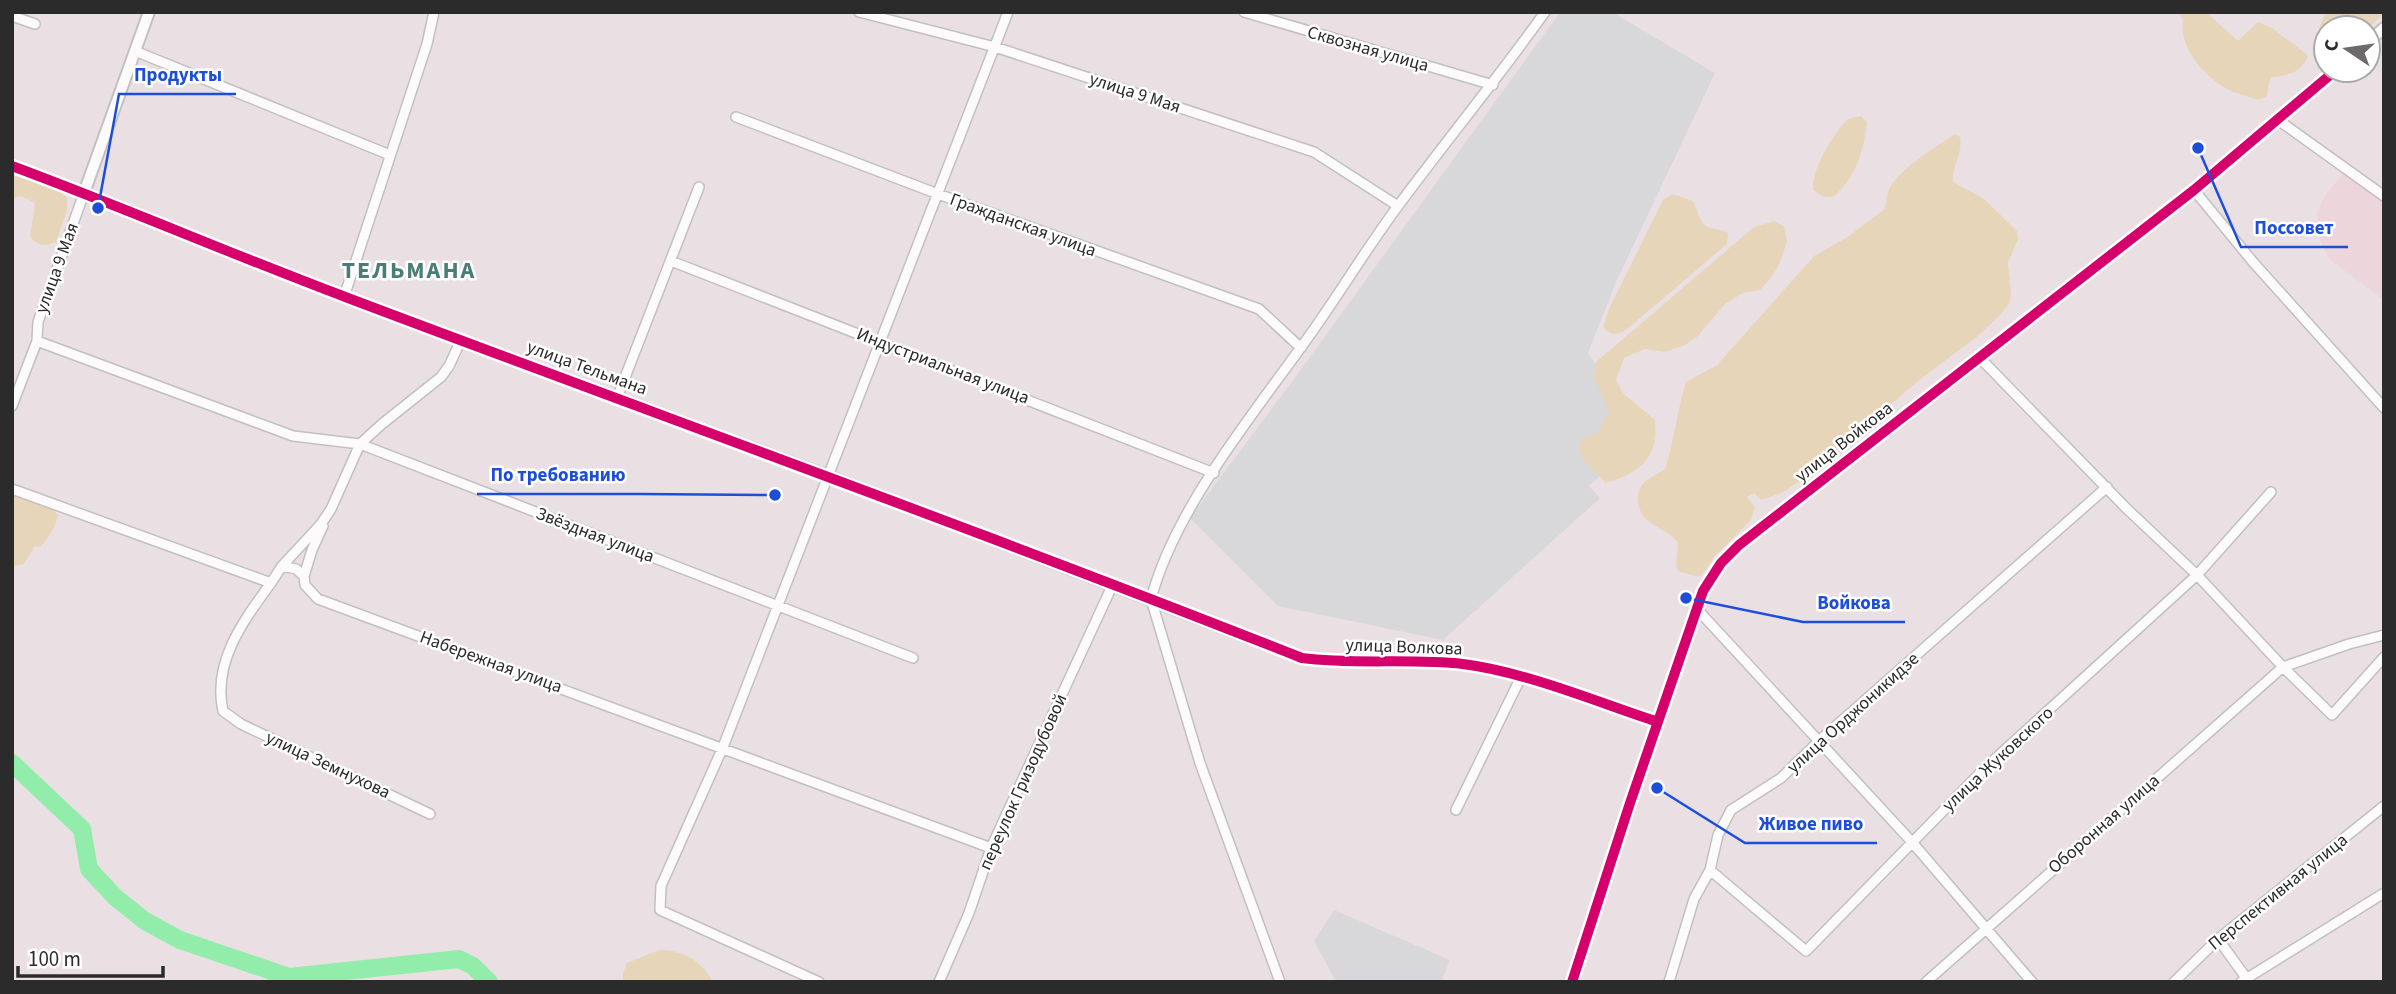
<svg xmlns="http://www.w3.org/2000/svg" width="2396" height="994" viewBox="0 0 2396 994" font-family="'Source Sans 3',sans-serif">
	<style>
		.industrial { fill: #d8d7da }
		.education { fill: #edd5dc }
		.green { fill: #e7d5ba }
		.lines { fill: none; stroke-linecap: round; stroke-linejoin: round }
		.river { stroke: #92edab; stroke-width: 18 }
		.minor-casing { stroke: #c1c0c1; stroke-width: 12 }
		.tertiary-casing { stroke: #c1c0c1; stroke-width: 14 }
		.minor { stroke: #fcfafb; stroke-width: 9 }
		.tertiary { stroke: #fcfafb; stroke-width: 10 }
		.cycleway-casing { stroke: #fff; stroke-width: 15 }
		.cycleway { stroke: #d6006c; stroke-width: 10 }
		.labels { text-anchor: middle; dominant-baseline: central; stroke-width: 5; stroke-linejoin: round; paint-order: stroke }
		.street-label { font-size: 18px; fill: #2b2b2b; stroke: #fff }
		.district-label { font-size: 24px; font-weight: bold; letter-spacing: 2px; fill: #4a7d75; stroke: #fff }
		.leader { fill: none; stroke: #1d4ed8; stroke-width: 2.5 }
		.callout-dot { fill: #1d4ed8; stroke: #fff; stroke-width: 2.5 }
		.callout-label { font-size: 19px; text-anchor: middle; font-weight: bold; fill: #1d4ed8; stroke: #fff; stroke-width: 5; stroke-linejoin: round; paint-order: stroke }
	</style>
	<rect width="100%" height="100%" fill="#eae0e4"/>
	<path class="industrial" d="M1560,12H1612L1715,73L1616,282L1588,353L1643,437L1589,486L1600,498L1443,640L1278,606L1190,518L1294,379Z
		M1334,910L1450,960L1441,982H1336L1314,941Z"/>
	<path class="education" d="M2344,173L2384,201V300L2329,259L2320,240L2317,213L2325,195Z"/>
	<path class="green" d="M2177,12H2206L2238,41L2258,22L2272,28L2308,55C2303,72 2288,76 2272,77L2269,82L2267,96L2258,100C2248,96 2236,94 2227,89C2203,76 2178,46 2183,19Z
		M2326,12H2384V14L2368,28H2326V47C2314,37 2320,24 2326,12Z
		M1861,116L1867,122C1864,151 1856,178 1833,197H1823L1813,190C1811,171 1832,135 1846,121C1849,118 1856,117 1861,116Z
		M1955,134L1960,137C1963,156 1951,167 1953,182L1983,198L2017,231L2018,239L2008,263L2011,292L2010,303L2001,314L1978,336L1922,378L1809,474L1784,492L1761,500L1754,493L1747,497L1755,507L1751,520L1714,557L1702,575L1698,577L1678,571L1676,566L1678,543C1670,532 1657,529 1647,520C1638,512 1634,496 1642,485C1647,478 1658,474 1665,469C1674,441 1677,411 1686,382L1717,365L1814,256L1846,238L1885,209C1886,203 1886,197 1888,192C1896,170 1936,147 1955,134Z
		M12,175L60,191L67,198V210L56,242C44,247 39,246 30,237L35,203L21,196L12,198Z
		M1672,194L1693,201C1697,208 1699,222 1706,226C1713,230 1720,228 1728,233L1727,244L1626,330C1616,335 1611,336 1603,327L1609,309L1663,200Z
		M1774,221L1784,226L1787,242L1779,265L1770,279L1760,290L1743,293L1725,304L1698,336L1685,345L1665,352L1645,349L1624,358L1616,380L1623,393L1655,420C1659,458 1640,473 1606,483L1581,457L1579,441L1599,432L1609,411L1594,379L1596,362L1754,227Z
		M12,484L45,503L58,515C55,528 49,538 40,547L35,546L24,564L12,566Z
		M659,950C683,950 701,960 713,982H623V973L627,963Z"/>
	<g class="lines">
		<path class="river" d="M12,763L82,829L89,869L115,897L145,921L180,940L289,977L459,959L473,966L489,982"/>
		<defs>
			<path id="minor" d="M859,12L995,47L1314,152L1398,206
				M1244,12L1493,85
				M12,16L35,24
				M135,51L390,155
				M736,117L938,194L1259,309L1301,348
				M2278,120L2384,196
				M12,166L84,193L38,322L37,341L12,406
				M2194,190L2253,262L2384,408
				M671,261L1214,473
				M344,297L427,44L434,12
				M37,341L293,436L360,444L913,658
				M1980,358L2126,508L2197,575L2283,667L2332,715L2384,657
				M617,398L699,187
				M12,489L271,583L282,566L296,569L304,576L305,585L318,599L991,848
				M282,566L321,524L331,509L360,444L382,424L441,377L449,366L461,340
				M304,576L312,550L323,526
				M271,583C244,620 212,662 223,711L241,724L430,814
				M1697,609L1911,841L2032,982
				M1456,810L1521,677
				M1710,870L1806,951L1985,768L2197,575L2271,492
				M2218,939L2247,979
				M819,982L660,910L661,886L723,747L1008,12
				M939,982L969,913L991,848L1113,584
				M1280,982L1200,763L1151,599C1174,512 1247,422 1299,350C1334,303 1363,253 1398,206C1446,141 1498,78 1545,12
				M1669,982L1694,899L1710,870L1718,835L1731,810L1781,778L1820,740L2107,487
				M1926,982L2283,667L2349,644L2384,635
				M2174,982L2218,939L2384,806
				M2241,982L2384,893"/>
			<path id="tertiary" d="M149,12L84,193L344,297L828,476L1302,658C1355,665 1409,658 1463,664C1526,672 1597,702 1658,722
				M2368,42L2384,28
				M1572,982L1630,803L1703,591L1721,563L1739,545L2194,190L2336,70"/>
		</defs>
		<use href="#minor" class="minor-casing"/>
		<use href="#tertiary" class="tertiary-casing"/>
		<use href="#minor" class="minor"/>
		<use href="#tertiary" class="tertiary"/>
		<defs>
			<path id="cycleway" d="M12,166C125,208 236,256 348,298C666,418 986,533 1302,658C1355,665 1409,658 1463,664C1526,672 1597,702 1658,722
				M1572,982L1630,803L1703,591L1721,563L1739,545L2194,190L2336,70"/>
		</defs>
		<use href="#cycleway" class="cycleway-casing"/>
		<use href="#cycleway" class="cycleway"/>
	</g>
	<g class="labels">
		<g class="street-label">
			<text transform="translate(1368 49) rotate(16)">Сквозная улица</text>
			<text transform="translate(1135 93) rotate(18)">улица 9 Мая</text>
			<text transform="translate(1023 225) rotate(20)">Гражданская улица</text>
			<text transform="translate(57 268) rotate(-70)">улица 9 Мая</text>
			<text transform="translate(943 366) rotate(21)">Индустриальная улица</text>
			<text transform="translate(587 368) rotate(20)">улица Тельмана</text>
			<text transform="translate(1844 442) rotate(-38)">улица Войкова</text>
			<text transform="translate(595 535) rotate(21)">Звёздная улица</text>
			<text transform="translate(1404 647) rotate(2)">улица Волкова</text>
			<text transform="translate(491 662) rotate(20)">Набережная улица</text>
			<text transform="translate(1853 713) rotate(-42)">улица Орджоникидзе</text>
			<text transform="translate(1998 759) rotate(-43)">улица Жуковского</text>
			<text transform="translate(328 765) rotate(25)">улица Земнухова</text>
			<text transform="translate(1023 782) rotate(-66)">переулок Гризодубовой</text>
			<text transform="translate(2104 824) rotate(-41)">Оборонная улица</text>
			<text transform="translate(2278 892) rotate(-39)">Перспективная улица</text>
		</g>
		<g class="district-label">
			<text x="409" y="270">ТЕЛЬМАНА</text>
		</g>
	</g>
	<path class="leader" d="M98 208L119 94H236M2198 148L2241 247H2348M775 495L640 494H477M1686 598L1803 622H1905M1657 788L1745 843H1877"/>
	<g class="callout-dot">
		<circle cx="98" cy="208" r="7"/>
		<circle cx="2198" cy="148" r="7"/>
		<circle cx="775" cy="495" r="7"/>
		<circle cx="1686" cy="598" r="7"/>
		<circle cx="1657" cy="788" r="7"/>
	</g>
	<g class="callout-label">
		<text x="178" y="81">Продукты</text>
		<text x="2294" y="234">Поссовет</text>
		<text x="558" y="481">По требованию</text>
		<text x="1854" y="609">Войкова</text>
		<text x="1811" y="830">Живое пиво</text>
	</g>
	<rect width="2396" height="994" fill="none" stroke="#2b2b2b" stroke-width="28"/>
	<g transform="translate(2347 49) rotate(283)"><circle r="33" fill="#ffffff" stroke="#aaaaaa" stroke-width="2"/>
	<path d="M0-5L12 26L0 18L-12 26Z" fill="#6e6a6c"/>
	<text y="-10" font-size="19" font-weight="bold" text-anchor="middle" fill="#2b2b2b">С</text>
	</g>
	<path d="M18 966v10h145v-10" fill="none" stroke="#2b2b2b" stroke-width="3.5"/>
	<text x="28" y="966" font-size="21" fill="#2b2b2b" stroke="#ffffff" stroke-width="5" paint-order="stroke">100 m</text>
</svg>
